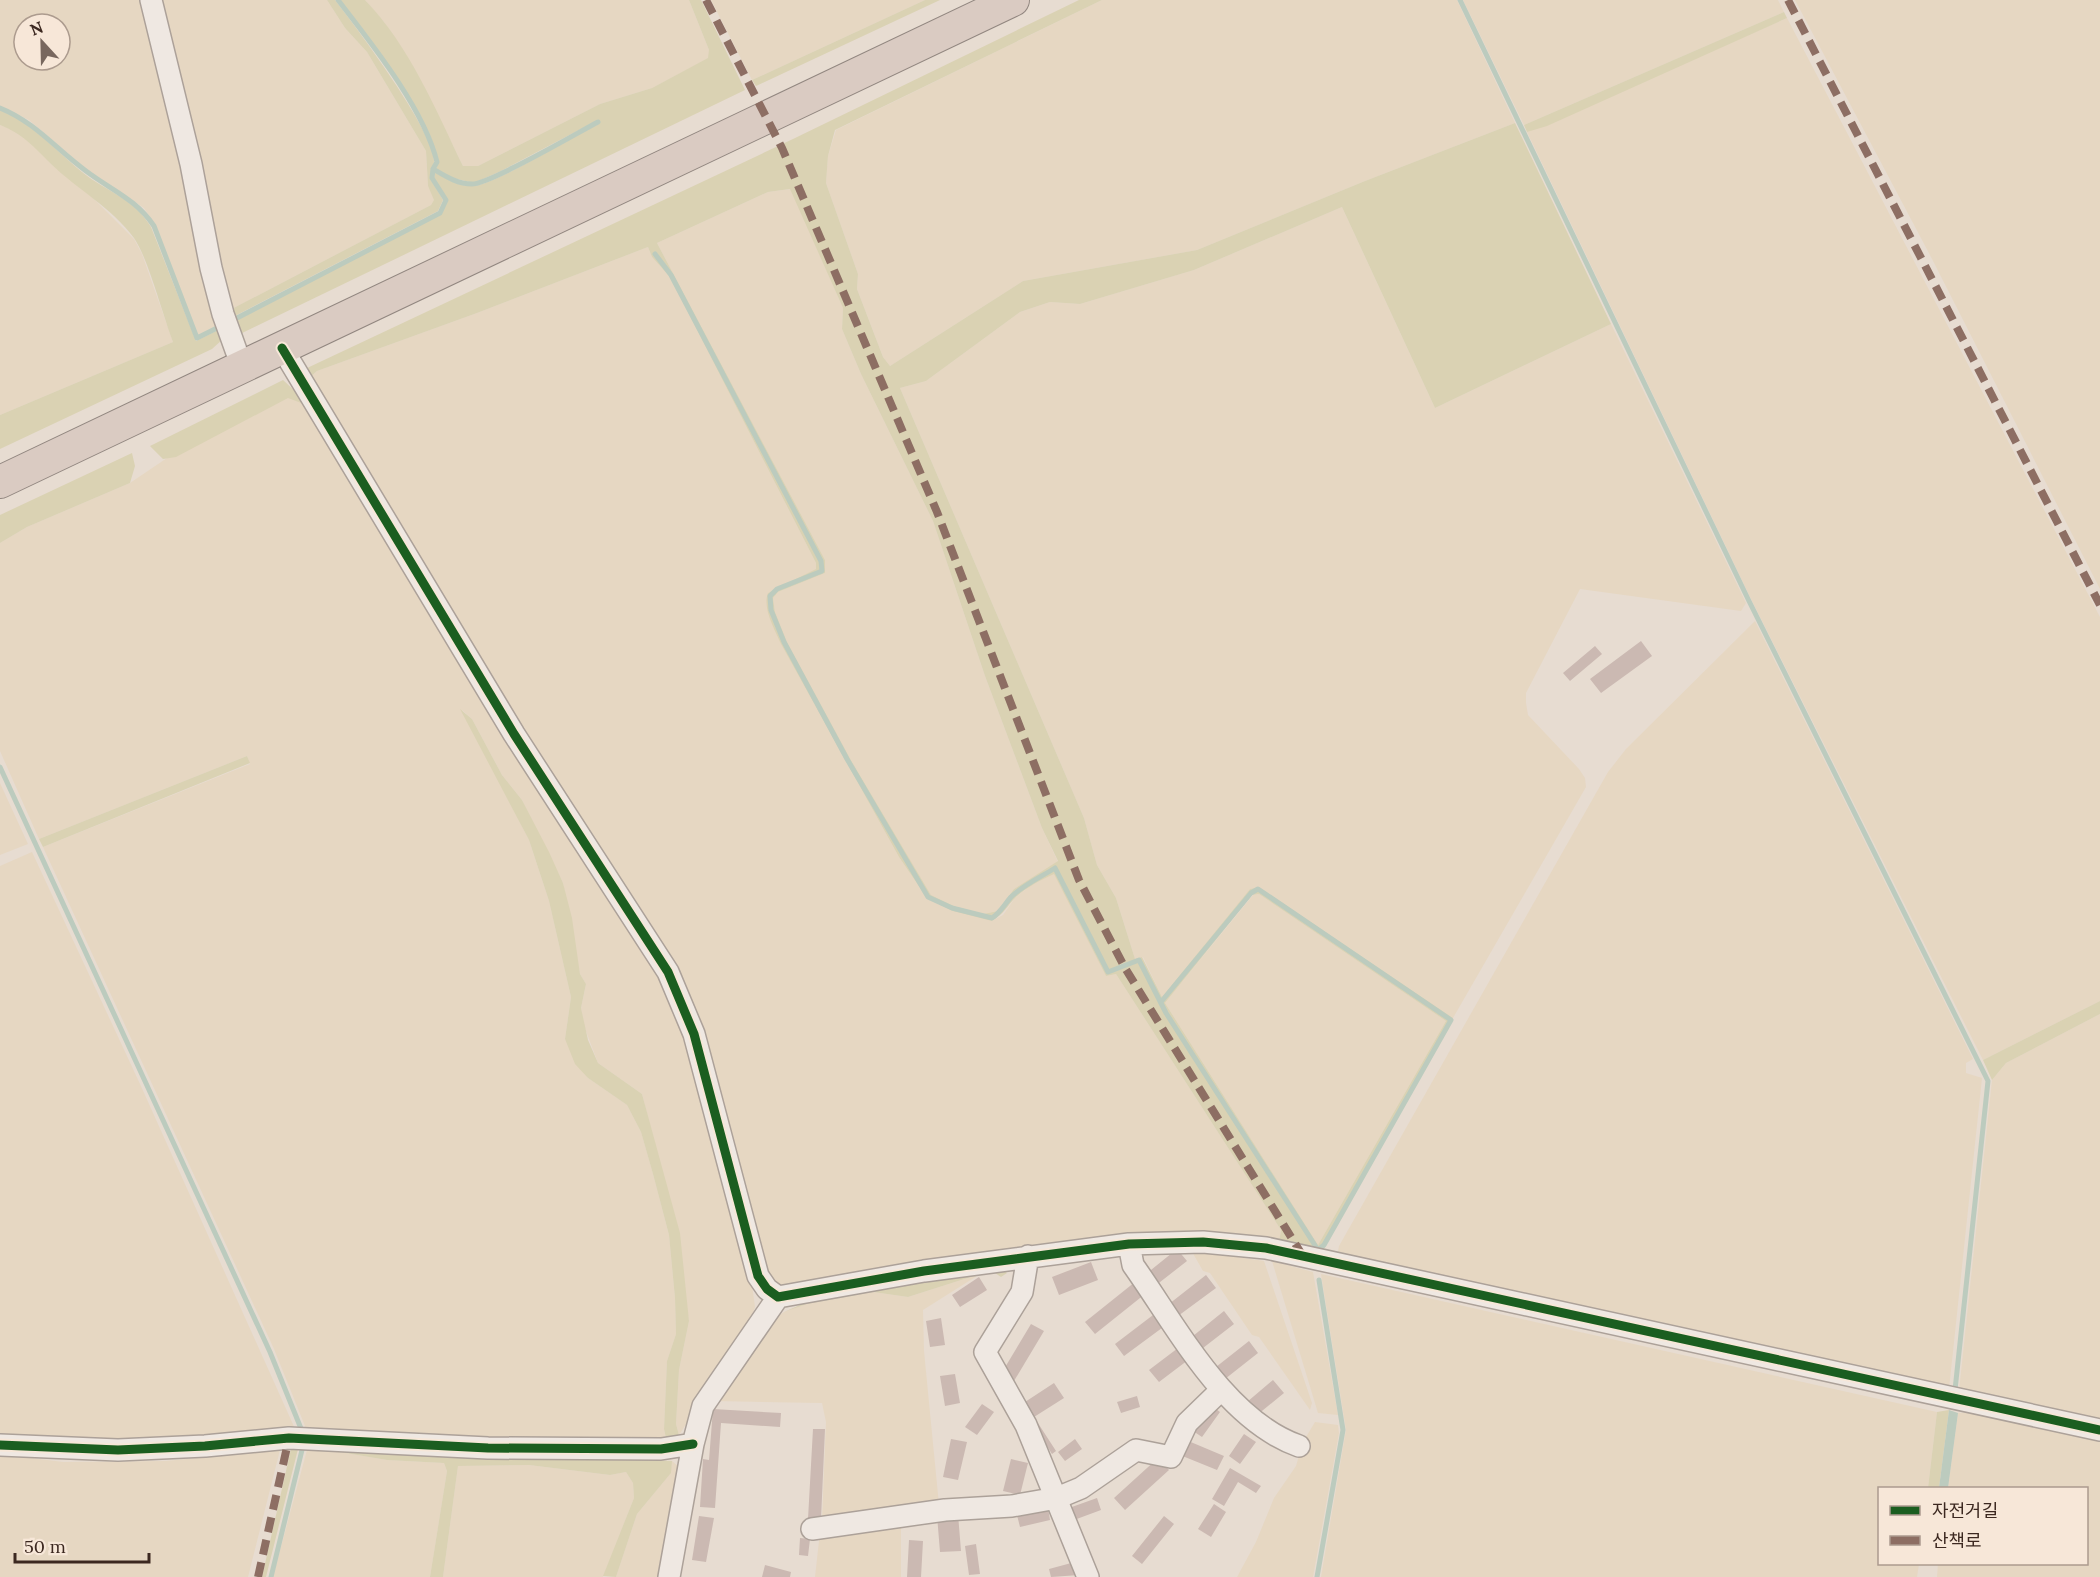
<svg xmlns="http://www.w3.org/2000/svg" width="2100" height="1577" viewBox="0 0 2100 1577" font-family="Lora,'Noto Sans KR',serif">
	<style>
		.farmland { fill: #e6d7c2; fill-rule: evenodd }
		.green { fill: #dad2b3; fill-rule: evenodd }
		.water { fill: #bccbbe }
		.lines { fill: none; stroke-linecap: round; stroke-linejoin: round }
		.stream { stroke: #bccbbe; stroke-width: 5 }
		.building { fill: #cbb9b2 }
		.minor-casing { stroke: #aca199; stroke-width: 24 }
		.highway-casing { stroke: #928780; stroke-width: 34 }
		.minor { stroke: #efe8e2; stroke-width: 21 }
		.highway { stroke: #dacbc2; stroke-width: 32 }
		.quiet { stroke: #8d6e63; stroke-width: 8; stroke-dasharray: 15 8; stroke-linecap: butt }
		.cycleway-casing { stroke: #f7e7d8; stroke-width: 13 }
		.cycleway { stroke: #1b5e20; stroke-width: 9 }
	</style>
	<rect width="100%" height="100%" fill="#e7dcd1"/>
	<path class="farmland" d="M0,0H147L222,324L198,335L155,225L144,208L86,169L29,120L0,106ZM24,24H60V60H24Z
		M155,0H327L345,28L367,52L426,151L428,186L435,199L431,205L226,312Z
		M365,0H689L709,50V58L652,88L600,104L478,166H463L419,78L384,22Z
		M711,0H925L752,80Z
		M1102,0H1457L1515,123L1365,181L1197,250L1023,281L890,366L883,357L857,289L858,274L826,183L828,156L836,130Z
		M1463,0H1778L1784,12L1524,125Z
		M1795,0H2100V589L1931,257Z
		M1787,18L2100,617V1001L1983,1060L1751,599L1527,132Z
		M0,125L16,131L36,146L51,164L83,188L134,239L142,254L173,342L0,415Z
		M791,189L843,308L842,329L861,374L933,521L985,676L1042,828L1058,862L1014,889L998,911L983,914L956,907L931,895L852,762L787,642L775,612L773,598L778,592L825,573V560L657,243L768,192Z
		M1342,207L1435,408L1611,324L1746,603L1741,611L1580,589L1526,693V703L1528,715L1579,769L1585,778L1586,787L1453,1018L1259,887L1250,889L1162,997L1143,957L1135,959L1116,898L1097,865L1084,818L900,388L926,381L1020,312L1050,302L1080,304L1194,270Z
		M648,247L652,257L670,277L816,563L817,569L768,593L781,644L899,857L927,898L992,921L1003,915L1015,898L1029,887L1054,873L1106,976L1116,974L1281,1230L1279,1242L1178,1234L791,1291L767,1280L686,999L308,379L317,371L477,313Z
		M288,397L312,407L671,994L690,1054L751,1278L755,1307L748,1328L679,1435L676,1424L679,1370L689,1321L657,1152L642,1094L598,1063L584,1026L581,1008L586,984L580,974L563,883L522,800L502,775L472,719L462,710L529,840L549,901L571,997L565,1039L588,1078L627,1105L641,1132L653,1174L669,1235L675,1298L676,1334L667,1361L664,1429L667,1443L307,1431L274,1349L43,847L250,764L247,756L39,839L0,751V543L27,527L130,483L167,458L176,456Z
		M1755,621L1973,1059L1966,1063V1073L1982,1078L1949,1389L1337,1256L1339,1246L1608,772L1626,749Z
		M0,783L28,844L0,855Z
		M32,852L140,1084L296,1431L197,1441L0,1440V866Z
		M1259,894L1446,1021L1318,1245L1165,1003L1253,895Z
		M2100,1014V1423L1959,1391L1992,1080L2006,1063Z
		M1191,1250L1264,1261L1312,1403L1310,1410L1259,1337L1252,1335L1210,1273L1203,1271Z
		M1272,1261L1313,1272L1338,1415L1318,1413Z
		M980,1274L923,1310L924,1351L939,1505L822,1521L826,1422L822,1403L714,1401L778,1316L784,1312L807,1304L873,1292L908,1297Z
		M1321,1274L1937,1412L1928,1488H1880V1564H1919L1917,1577H1321L1346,1430Z
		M1968,1412L2100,1441V1577H1937L1938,1564H2086V1488H1948L1958,1413Z
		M1315,1422L1338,1425L1339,1433L1313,1577H1237L1256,1542L1274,1498L1296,1466L1303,1442Z
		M310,1447L387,1460L444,1463L447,1471L430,1577H273L307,1450Z
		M280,1450L248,1577H0V1454L63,1462L166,1461Z
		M672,1461L679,1467L662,1577H616L637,1514L670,1474Z
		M529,1465L610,1475L626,1472L633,1483L634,1498L603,1577H443L458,1466Z
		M901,1523V1577H815L820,1532Z"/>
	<path class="green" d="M327,0H335C356,27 434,131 434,161C434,166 431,173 430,178L443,200L438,211L229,319L226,312L431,205L434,200L428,186L426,151L367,52L345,28Z
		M340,0H365C409,45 436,110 463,166H478L600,104L652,88L708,58L709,50L689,0H701L745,90L236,336L231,322L441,214L448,200L434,178L435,172C446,179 460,187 474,186C498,183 574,136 599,123L598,120L501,171L474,183L453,178L436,169C447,142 360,25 340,0Z
		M925,0H940L756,86L752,80Z
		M1079,0H1102L835,130L828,156L826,183L858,274L857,289L883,357L890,366L1023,281L1197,250L1365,181L1515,123L1611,324L1435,408L1342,207L1194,270L1080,304L1050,302L1020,312L926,381L900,388L1084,818L1097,865L1116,898L1135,959L1142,957L1162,997L1250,889L1259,887L1453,1018L1321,1254L1279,1242L1281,1230L1116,974L1106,976L1054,874C1041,880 1027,887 1016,897C1007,906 1004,914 992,921L953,911L927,898L899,857L781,644C775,630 762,608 768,593L816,569V563L670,277L652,257L648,247L477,313L317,371L308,379L305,369L793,139ZM790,189L843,308L842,329L861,374L933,521L985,676L1042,828L1058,861L1014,889L998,911L983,914L956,907L931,895L852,762L787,642L775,612L773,598L778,592L825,573V560L657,243L768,192ZM1259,894L1446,1021L1318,1245L1165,1003L1252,895Z
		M1784,12L1787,18L1547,126L1527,132L1524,125Z
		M0,110C34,124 55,150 82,172C108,193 133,197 151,227L196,341L220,329L223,339L212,349L0,449V415L173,342C163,316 148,258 134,238C112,208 77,189 51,164C34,147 23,134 0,125Z
		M283,380L312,407L288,398L176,457L163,459L150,446Z
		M132,453L135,466L130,483L27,527L0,543V515Z
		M460,709L472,719L502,775L522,800L549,852L563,883L572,918L580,974L586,984L581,1008L588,1040L598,1063L642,1094L680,1233L689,1321L679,1370L676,1424L679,1435L667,1443L664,1429L667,1361L676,1334L675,1298L669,1235L653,1174L641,1132L627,1105L588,1078L575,1064L565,1039L571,997L549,901L529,840Z
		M247,756L250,763L43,847L39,839Z
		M2100,1001V1014L2006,1063L1992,1080L1983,1060Z
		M1002,1269L1007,1273L1001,1277L995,1273L980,1274L908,1297L873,1292L807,1304L784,1312L811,1300Z
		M1949,1410L1939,1488H1928L1937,1412Z
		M310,1447L672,1461L671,1473L637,1514L616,1577L603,1576L634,1498L633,1483L626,1472L610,1475L529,1465L458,1466L443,1577H430L447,1471L444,1463L387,1460Z
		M291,1449H298L266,1577H262Z"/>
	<path class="water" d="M1949,1410L1958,1413L1948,1488H1939Z"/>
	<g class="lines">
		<path class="stream" d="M338,0C372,44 424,109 437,162L433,169C445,176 457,184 472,184C490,184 577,133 598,122
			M1460,0L1749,601L1988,1081L1955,1390
			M0,108C35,122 56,149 86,171C111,190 136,199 154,226L197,338L217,328
			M655,254L671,275L821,561L822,571L777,589L770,596L771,610L784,642L847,759L928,897L952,908L992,918C1001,912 1004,905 1011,897C1023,885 1041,877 1055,868L1108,972L1139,960L1166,1013L1318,1250L1324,1245L1451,1020L1258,889L1251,893L1161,1002
			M235,319L440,213L446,200L432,178L433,169
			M0,767L270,1352L302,1431
			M271,1577L302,1450
			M1317,1577L1343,1430L1319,1280"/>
	</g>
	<path class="building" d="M1641,641L1652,656L1601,693L1590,679Z
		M1595,646L1602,654L1570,681L1563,673Z
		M1177,1249L1187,1261L1155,1286L1146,1274Z
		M1091,1262L1098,1280L1059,1295L1052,1277Z
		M1206,1275L1216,1288L1178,1316L1169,1304Z
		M979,1277L987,1290L960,1307L952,1295Z
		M1135,1282L1145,1294L1095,1334L1085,1322Z
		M1224,1311L1234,1324L1203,1348L1193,1336Z
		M1157,1312L1166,1325L1124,1356L1115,1344Z
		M941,1318L945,1345L930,1347L926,1321Z
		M1031,1324L1044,1331L1014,1381L1001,1374Z
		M1249,1341L1258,1353L1225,1379L1216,1367Z
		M1182,1345L1192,1357L1159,1382L1149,1370Z
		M955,1374L960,1403L945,1406L940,1376Z
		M1273,1380L1284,1393L1257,1415L1247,1402Z
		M1054,1383L1064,1398L1034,1417L1056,1451L1052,1454L1028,1416L1032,1414L1025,1402Z
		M1137,1396L1140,1407L1121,1413L1117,1402Z
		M1208,1403L1220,1412L1202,1437L1190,1429Z
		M982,1404L994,1412L977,1435L965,1427Z
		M713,1409L781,1413L780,1427L721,1423L715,1508L700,1507L703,1459L709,1460Z
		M813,1429H825L821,1519H808Z
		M1244,1434L1256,1442L1240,1464L1229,1456Z
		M951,1439L967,1442L958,1480L943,1477Z
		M1075,1439L1082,1449L1065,1461L1058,1452Z
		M1186,1440L1224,1456L1217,1470L1180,1455Z
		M1158,1458L1169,1470L1125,1510L1114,1498Z
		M1011,1459L1028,1463L1020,1495L1003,1491Z
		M1230,1468L1261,1486L1256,1493L1238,1482L1224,1506L1212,1499Z
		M1097,1498L1101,1510L1074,1520L1069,1508Z
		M1214,1504L1226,1512L1211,1537L1198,1529Z
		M1048,1508L1050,1520L1020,1527L1017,1515Z
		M958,1514L961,1551L940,1552L937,1515Z
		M699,1516L714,1518L706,1562L692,1560Z
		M1164,1516L1174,1524L1142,1564L1132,1556Z
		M800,1538L810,1539L808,1556L799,1555Z
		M909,1540L923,1541L921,1577H907Z
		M976,1544L980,1574L969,1575L965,1546Z
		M1075,1562L1079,1575L1051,1577L1049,1569Z
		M765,1565L791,1572L790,1577H762Z"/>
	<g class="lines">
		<defs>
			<path id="minor" d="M151,0L191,164L211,268L223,314L242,367
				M282,348L514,734L668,972L694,1034L758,1276L767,1289L778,1297L924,1271L1129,1244L1203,1242L1266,1248L2100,1430
				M1129,1244L1133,1265C1177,1327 1225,1420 1299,1446
				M1028,1256L1022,1292L985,1352L1026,1425L1088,1577
				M0,1445L118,1450L205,1446L289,1438L488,1448L661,1449L693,1444
				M812,1529L945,1510L1012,1506L1057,1498L1081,1488L1136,1450L1171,1457L1187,1423L1221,1390
				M669,1577L693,1444L703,1406L778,1297"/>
			<path id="highway" d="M0,482L1013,0"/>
		</defs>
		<use href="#minor" class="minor-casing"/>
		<use href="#highway" class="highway-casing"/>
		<use href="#minor" class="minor"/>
		<use href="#highway" class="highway"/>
		<path class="quiet" d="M706,0L782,148L937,512L1079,880L1125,968L1304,1258
			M1788,0L2100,605
			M258,1577L289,1438"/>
		<defs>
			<path id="cycleway" d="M282,348L514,734L668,972L694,1034L758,1276L767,1289L778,1297L924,1271L1129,1244L1203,1242L1266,1248L2100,1430
				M0,1445L118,1450L205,1446L289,1438L488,1448L661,1449L693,1444"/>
		</defs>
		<use href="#cycleway" class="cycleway-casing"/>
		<use href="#cycleway" class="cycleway"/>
	</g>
	<rect x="1878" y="1487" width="210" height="78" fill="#f7e7d8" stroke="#ac9b8e" stroke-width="1.5"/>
	<rect x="1890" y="1506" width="30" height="9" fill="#1b5e20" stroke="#ac9b8e" stroke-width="1.5"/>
	<text x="1932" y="1517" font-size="18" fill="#3c2820">자전거길</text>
	<rect x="1890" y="1536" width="30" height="9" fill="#8d6e63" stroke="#ac9b8e" stroke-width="1.5"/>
	<text x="1932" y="1547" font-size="18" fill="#3c2820">산책로</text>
	<g transform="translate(42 42) rotate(338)"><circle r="28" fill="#f7e7d8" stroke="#ac9b8e" stroke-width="1.5"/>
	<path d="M0-4.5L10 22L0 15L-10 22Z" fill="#78675e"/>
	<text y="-9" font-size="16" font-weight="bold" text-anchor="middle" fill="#3c2820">N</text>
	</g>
	<path d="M15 1553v9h134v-9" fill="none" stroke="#3c2820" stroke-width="3"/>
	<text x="24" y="1553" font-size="18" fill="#3c2820" stroke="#f7e7d8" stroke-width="4.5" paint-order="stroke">50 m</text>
</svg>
